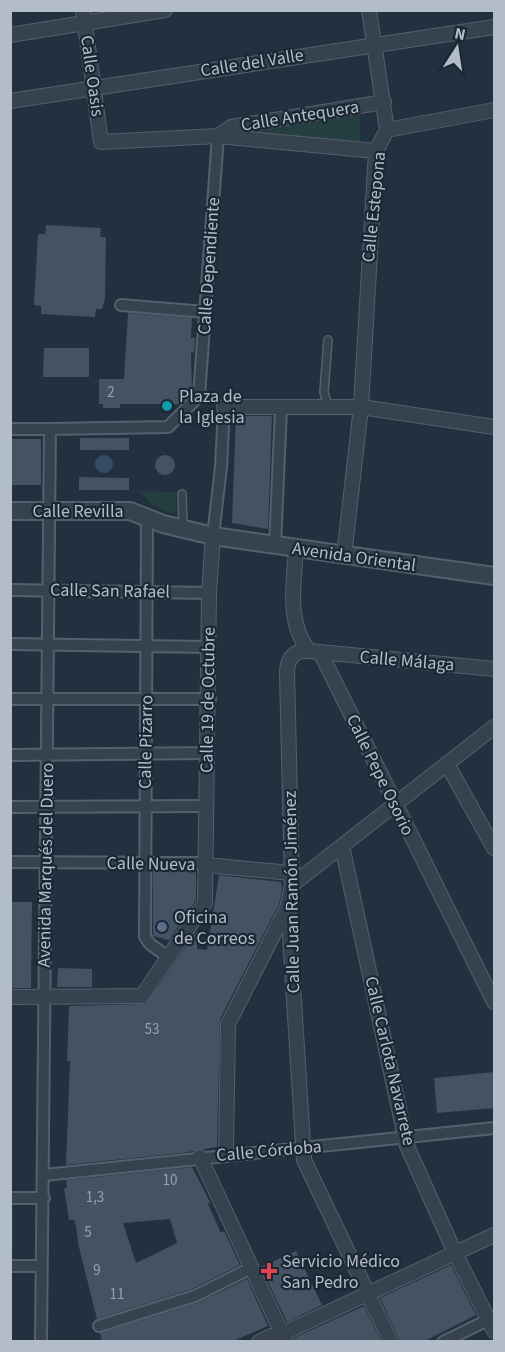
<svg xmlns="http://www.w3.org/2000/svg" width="505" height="1352" viewBox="0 0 505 1352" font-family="'Source Sans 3',sans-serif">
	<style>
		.green { fill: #253e40 }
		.water { fill: #354c67 }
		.building { fill: #435364; fill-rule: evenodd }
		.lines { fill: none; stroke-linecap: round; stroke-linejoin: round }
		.service-casing { stroke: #55606d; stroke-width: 10 }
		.pedestrian-casing { stroke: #55606d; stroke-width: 14 }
		.minor-casing { stroke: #55606d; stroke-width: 16 }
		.tertiary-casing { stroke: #55606d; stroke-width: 20 }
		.service { stroke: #37424f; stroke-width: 7 }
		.pedestrian { stroke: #37424f; stroke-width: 10 }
		.minor { stroke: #37424f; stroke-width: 14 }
		.tertiary { stroke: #37424f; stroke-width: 16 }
		.culture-dot { fill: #0f9aa8; stroke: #1c2734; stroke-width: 2 }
		.service-dot { fill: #5c6f8a; stroke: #1c2734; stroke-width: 2 }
		.health-dot { fill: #e0444e; stroke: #1c2734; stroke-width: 2 }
		.labels { text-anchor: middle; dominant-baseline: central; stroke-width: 4.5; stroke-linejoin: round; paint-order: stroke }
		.number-label { font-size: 15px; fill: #97a2b0 }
		.street-label { font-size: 18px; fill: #b3bdca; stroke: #1c2734 }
		.poi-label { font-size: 18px; fill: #b3bdca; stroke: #1c2734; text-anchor: start }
	</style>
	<rect width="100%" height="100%" fill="#23303f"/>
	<path class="green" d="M360,110V143L258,136V126Z
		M138,491L176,492V512L170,513L152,504Z
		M11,1203H14L13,1250H11Z"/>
	<path class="water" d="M95 464a9 9 0 1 1 18 0a9 9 0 1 1-18 0Z"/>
	<path class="building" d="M46,225L101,228L100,237H106L105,298L102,309H96L95,317L41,314V306L34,305L38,234H45Z
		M128,313L192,318L191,338H195L194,353L191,352L192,393L181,404H120V408H103V404H99V379H124Z
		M44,348H89V377H43Z
		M236,416H272L268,529L232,523Z
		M80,438H129V450H80Z
		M10,439H41V485H10Z
		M155 465a10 10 0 1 1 20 0a10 10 0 1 1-20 0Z
		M79,477L129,478V490H79Z
		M153,871H196V900L169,940L153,936Z
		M219,875L281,882L282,890L279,904L220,1019L217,1147L182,1153L66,1165L70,1061H67L69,1006L146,1004L197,931V949L207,950Z
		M10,902H32L31,988H10Z
		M58,968L92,969V987H57Z
		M495,1072V1108L437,1113L434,1078Z
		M192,1167L210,1202L208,1204L221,1233L224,1231L240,1265L192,1289L97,1319L78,1243L76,1226L74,1220H69L64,1188H67L66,1180ZM170,1219L177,1243L136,1263L123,1223Z
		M296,1251L322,1305L287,1322L261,1267Z
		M451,1265L476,1315L425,1341H400L380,1298Z
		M247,1279L268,1326L233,1341H102L100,1333L197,1303Z
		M364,1306L381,1341H295L294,1338Z"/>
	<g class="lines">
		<defs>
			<path id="service" d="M328,340L324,392L327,403L331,405
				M182,494L183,529"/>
			<path id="pedestrian" d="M121,305L205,312
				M10,429H50L41,1342
				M50,429L168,427L199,396L218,136
				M147,517L145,937L150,944L168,957
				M213,536L221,467L224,407
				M275,546L281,409
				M10,590L209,593
				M10,644L209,647
				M10,699H210
				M10,755L208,753
				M10,807L207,806
				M10,862L197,863L207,865
				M44,1175L494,1128
				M10,1198H44
				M10,1266H41
				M99,1326L195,1296L251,1268
				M443,1342L494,1317"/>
			<path id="minor" d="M83,10L101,142L218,136
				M10,35L165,10
				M10,101L494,27
				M387,130L494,110
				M376,151L218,136L231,127L384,102
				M224,407H361L494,427
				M296,549C294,583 286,622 309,651L320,652L494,1002
				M344,556L361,407L376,151L387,130L369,10
				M309,651C294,650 288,658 287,671L292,885L288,904L304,1160L391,1342
				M320,652L494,669
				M447,764L494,848
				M342,846L407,1146L455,1253L494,1331
				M207,865L291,873
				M292,885L494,727
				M10,997L142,996L205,903L209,593L213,536
				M226,1154L228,1024L288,906
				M200,1157L286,1342
				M259,1342L282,1331H288L494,1235"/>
			<path id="tertiary" d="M10,511H130L163,524L213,536L494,576"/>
		</defs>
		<use href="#service" class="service-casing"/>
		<use href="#pedestrian" class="pedestrian-casing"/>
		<use href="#minor" class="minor-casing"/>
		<use href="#tertiary" class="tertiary-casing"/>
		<use href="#service" class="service"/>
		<use href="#pedestrian" class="pedestrian"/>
		<use href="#minor" class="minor"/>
		<use href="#tertiary" class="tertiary"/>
	</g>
	<circle class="culture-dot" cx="167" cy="406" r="6"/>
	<circle class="service-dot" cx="162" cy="927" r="6"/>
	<path class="health-dot" d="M266 1262h6v6h6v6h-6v6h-6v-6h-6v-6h6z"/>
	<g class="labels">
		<g class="number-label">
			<text x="111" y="392">2</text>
			<text x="152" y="1029">53</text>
			<text x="170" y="1180">10</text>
			<text x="95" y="1197">1,3</text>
			<text x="88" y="1232">5</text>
			<text x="97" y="1270">9</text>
			<text x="117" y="1294">11</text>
		</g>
		<g class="street-label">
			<text transform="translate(252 63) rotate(-9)">Calle del Valle</text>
			<text transform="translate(92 76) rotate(82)">Calle Oasis</text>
			<text transform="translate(300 116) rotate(-9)">Calle Antequera</text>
			<text transform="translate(374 207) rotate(-84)">Calle Estepona</text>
			<text transform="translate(209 266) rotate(-86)">Calle Dependiente</text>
			<text x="78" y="511">Calle Revilla</text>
			<text transform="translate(354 557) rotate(8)">Avenida Oriental</text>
			<text transform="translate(110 591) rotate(1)">Calle San Rafael</text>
			<text transform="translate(407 661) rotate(5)">Calle Málaga</text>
			<text transform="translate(208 700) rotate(-89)">Calle 19 de Octubre</text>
			<text transform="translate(146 742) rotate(-89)">Calle Pizarro</text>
			<text transform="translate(380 775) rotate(64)">Calle Pepe Osorio</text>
			<text transform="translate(151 864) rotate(1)">Calle Nueva</text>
			<text transform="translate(46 865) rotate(-89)">Avenida Marqués del Duero</text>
			<text transform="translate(292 892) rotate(-91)">Calle Juan Ramón Jiménez</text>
			<text transform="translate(390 1061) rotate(77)">Calle Carlota Navarrete</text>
			<text transform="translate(269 1151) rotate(-5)">Calle Córdoba</text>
		</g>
		<g class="poi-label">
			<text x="179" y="396">Plaza de<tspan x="179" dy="21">la Iglesia</tspan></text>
			<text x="174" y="917">Oficina<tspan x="174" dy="21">de Correos</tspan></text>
			<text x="282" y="1261">Servicio Médico<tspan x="282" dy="21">San Pedro</tspan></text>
		</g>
	</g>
	<rect width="505" height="1352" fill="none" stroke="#b3bdca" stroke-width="24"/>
	<g transform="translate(457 48) rotate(12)" stroke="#1c2734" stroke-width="4.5" paint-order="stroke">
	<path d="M0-4.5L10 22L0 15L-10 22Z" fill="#b3bdca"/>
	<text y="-9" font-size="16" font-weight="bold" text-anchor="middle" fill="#b3bdca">N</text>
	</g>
</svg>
